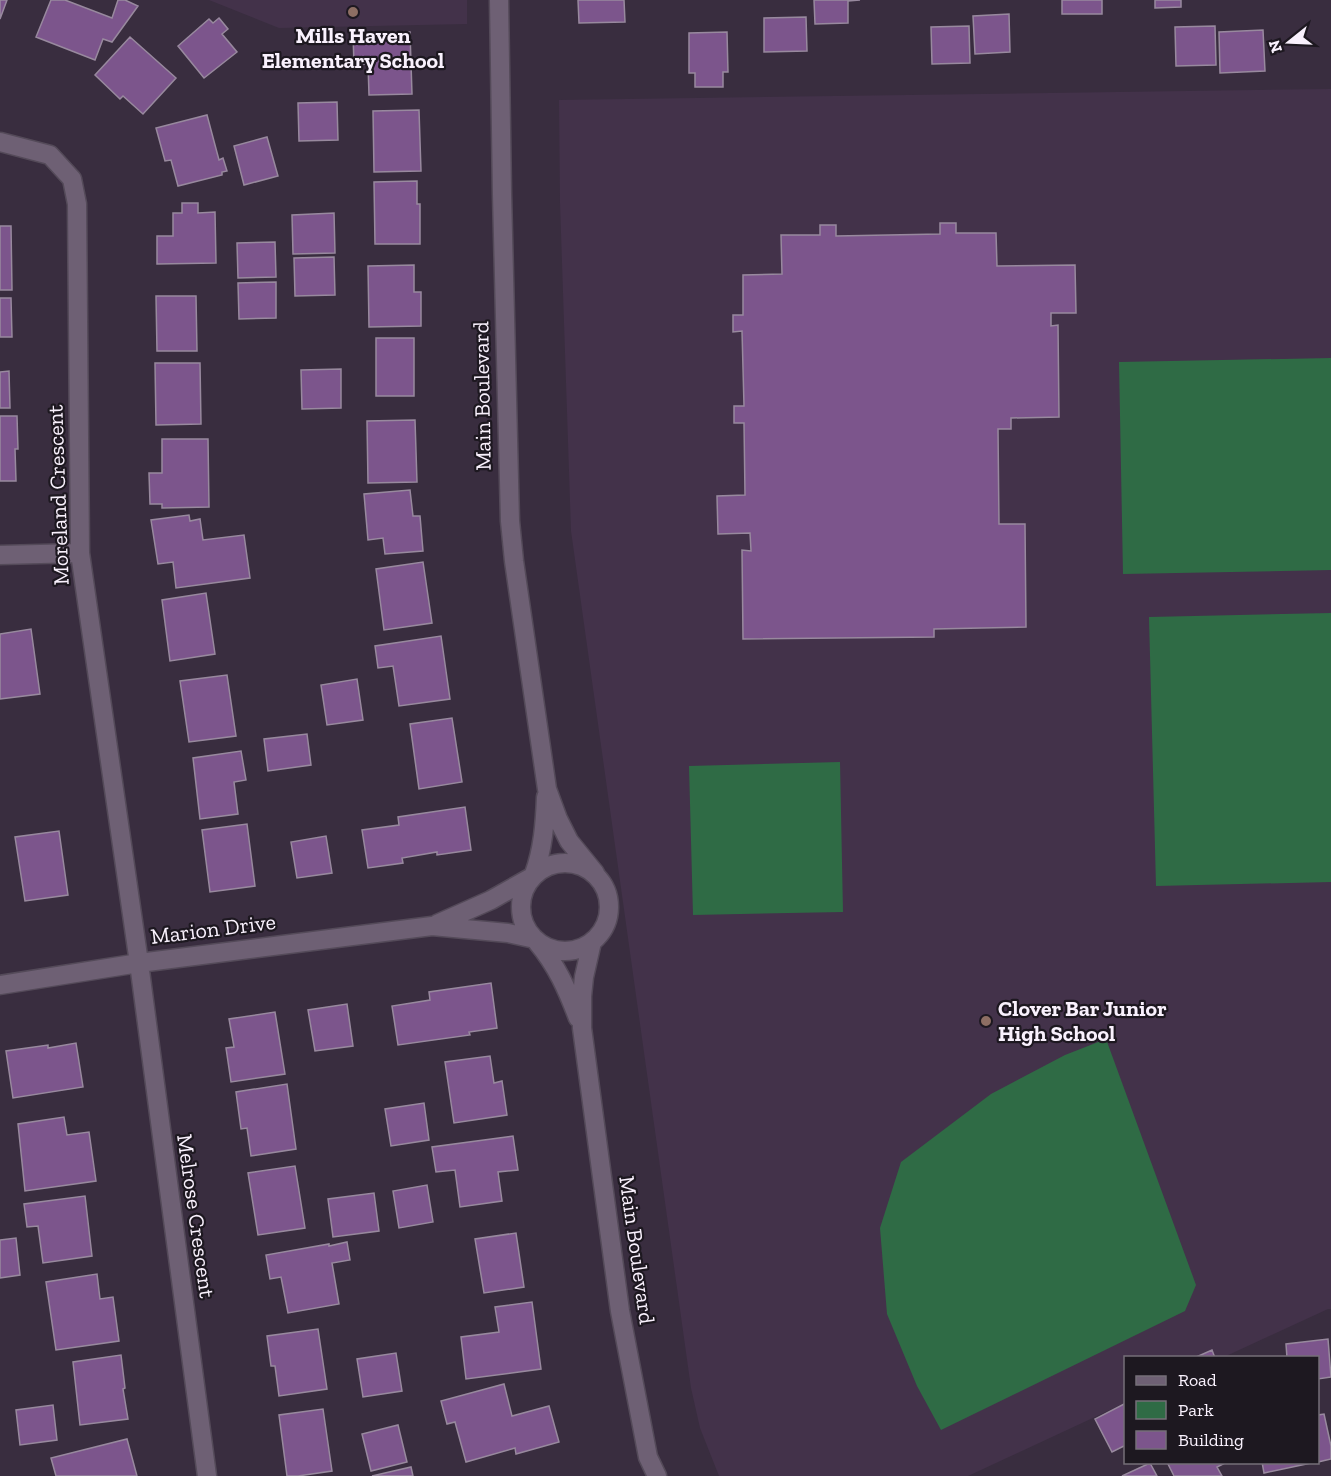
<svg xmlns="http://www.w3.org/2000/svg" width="1331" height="1476" viewBox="0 0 1331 1476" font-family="'Zilla Slab',serif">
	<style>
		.built { fill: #43324a }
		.green { fill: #2f6b45 }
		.building { fill: #7c558c; stroke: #98899e; stroke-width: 1.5 }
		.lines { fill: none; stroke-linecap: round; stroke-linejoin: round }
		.minor-casing { stroke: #544a59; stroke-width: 21 }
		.minor { stroke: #6e6074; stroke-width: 18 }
		.education-dot { fill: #8d6e63; stroke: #1d1820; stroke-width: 2 }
		.labels { text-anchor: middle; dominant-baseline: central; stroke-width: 4.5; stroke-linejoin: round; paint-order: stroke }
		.poi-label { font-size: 22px; font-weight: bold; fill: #f9f1fd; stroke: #1d1820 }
		.street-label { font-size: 22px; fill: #f9f1fd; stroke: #1d1820 }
	</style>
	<rect width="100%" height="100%" fill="#392d3f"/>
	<path class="built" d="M209,0H467V24L279,28Z
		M1331,89V1309H1328L1224,1357L1126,1358L1125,1403L968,1476H719L700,1428L691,1388L571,531L560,203L559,100Z"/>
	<path class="green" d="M1331,358V570L1123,574L1119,362Z
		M1331,613V882L1156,886L1149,617Z
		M840,762L843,912L693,915L689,766Z
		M1106,1039L1196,1285L1185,1311L941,1430L917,1386L887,1314L880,1228L901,1162L991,1094L1065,1055Z"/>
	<path class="building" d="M0,0H7L0,19Z
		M51,0H65L112,18L118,0H125L138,6L112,42L103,39L95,60L36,37Z
		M578,0H624L625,22L579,23Z
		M814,0H860L848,1V23L815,24Z
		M1062,0H1102V14H1062Z
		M1155,0H1181V7L1155,8Z
		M1009,14L1010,52L975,54L973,16Z
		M806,17L807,51L764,52V18Z
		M219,18L228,29L222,34L237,52L204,78L178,46L209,19L213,23Z
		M969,26L970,63L932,64L931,27Z
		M1215,26L1216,65L1176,66L1175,27Z
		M1263,30L1265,71L1220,73L1219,32Z
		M410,32L412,94L369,95L368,64L354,65L353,34Z
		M727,32L728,72H723V87H695V73H689V33Z
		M130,37L176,78L143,114L123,96L120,99L95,75Z
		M337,102L338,140L299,141L298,103Z
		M419,110L421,171L374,172L373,111Z
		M207,115L219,160L223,158L227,171L222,172V175L178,186L171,160L165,161L156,128Z
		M267,137L278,176L244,185L234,146Z
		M417,181V204H420V244H375L374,182Z
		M182,203H198V213L215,212L216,263L157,264V236H173V213H182Z
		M334,213L335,253L293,254L292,215Z
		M940,223H956V233H996L997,266L1075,265L1076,313H1051V326L1058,325L1059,417L1011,418V429H998L999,524H1025L1026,627L934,629V637L743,639L742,550L751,551L750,533L718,534L717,496L745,495L744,423H734V406H744L742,331L733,332V315H743V275L782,274L781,235H820V225H836V236L940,234Z
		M0,226H11L12,290H0Z
		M275,242L276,277L238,278L237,243Z
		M334,257L335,295L295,296L294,258Z
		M414,265V292H421V326L369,327L368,266Z
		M276,282V318L239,319L238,283Z
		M156,296H196L197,351H157Z
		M0,298H11L12,337H0Z
		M376,338H414V396H376Z
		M155,363H200L201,424L156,425Z
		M341,369V408L302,409L301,370Z
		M9,371L10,408H0V372Z
		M0,416H17L18,449H15L16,481H0Z
		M415,420L417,482L368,483L367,421Z
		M162,439H208L209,507L162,508V504H150L149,473H162Z
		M410,490L413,516H420L423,551L385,554L383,538L368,540L364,494Z
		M189,515L190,521L200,519L203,540L244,535L250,578L176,588L173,562L158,564L151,520Z
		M423,562L432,623L384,630L376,569Z
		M206,593L215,654L170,661L162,600Z
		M31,629L40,694L0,699V634Z
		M441,636L450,699L399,706L393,666L378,668L375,646Z
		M227,675L236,736L189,742L180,681Z
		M357,679L363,720L327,725L321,685Z
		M452,718L462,782L419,789L410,724Z
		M307,734L311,765L268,771L264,739Z
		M241,751L246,780L234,782L238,814L200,819L193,758Z
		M465,807L471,850L437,855V852L402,858L403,863L368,868L362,830L399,825L398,817Z
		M247,824L255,886L210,892L202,830Z
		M59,831L68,895L25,901L15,837Z
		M326,836L332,873L297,878L291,842Z
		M491,983L497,1028L469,1032L470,1035L398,1045L392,1006L430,1000L429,992Z
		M347,1004L353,1046L315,1051L308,1010Z
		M275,1012L285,1074L231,1082L226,1048L234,1047L229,1019Z
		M76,1043L83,1087L13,1098L6,1051L48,1045V1048Z
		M490,1056L494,1083L502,1081L507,1115L454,1123L445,1062Z
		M287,1084L296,1149L251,1156L247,1128L241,1129L236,1092Z
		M424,1103L429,1140L391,1146L385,1109Z
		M64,1117L67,1135L89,1132L96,1181L25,1191L18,1124Z
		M513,1136L518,1170L498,1172L502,1201L460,1207L455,1170L436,1172L432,1147Z
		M295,1166L305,1228L258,1235L248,1173Z
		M427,1185L433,1222L399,1228L393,1191Z
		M374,1193L379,1231L333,1237L328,1199Z
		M85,1196L92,1256L43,1263L38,1226L27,1227L24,1204Z
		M516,1233L524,1287L484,1293L475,1239Z
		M16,1238L20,1275L0,1278V1240Z
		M347,1242L350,1260L332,1263L339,1304L288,1313L281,1277L270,1279L266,1255L329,1244V1246Z
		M97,1274L100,1299L113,1297L119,1341L56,1350L46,1282Z
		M532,1302L541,1369L466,1379L461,1337L499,1332L495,1307Z
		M318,1329L327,1389L279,1396L275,1366H271L267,1336Z
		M1328,1339L1331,1377L1318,1379V1358H1287L1286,1344Z
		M1212,1350L1215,1358H1194Z
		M396,1353L402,1391L363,1397L357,1359Z
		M121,1355L125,1388L123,1389L128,1419L80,1425L73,1362Z
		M504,1384L512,1416L549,1406L559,1442L516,1454L515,1448L466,1462L455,1422L447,1424L441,1401Z
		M1126,1403V1445L1112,1452L1095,1419Z
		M53,1405L57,1440L20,1445L16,1410Z
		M323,1409L332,1471L298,1476H287L279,1415Z
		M1324,1414L1331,1446V1459L1318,1462V1415Z
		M398,1425L407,1462L371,1471L362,1434Z
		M127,1439L137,1476H56L51,1458Z
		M1167,1462H1227L1217,1467L1222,1476H1174Z
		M1262,1462H1316L1264,1473Z
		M1150,1463L1157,1476H1122Z
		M411,1467L413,1476H372Z"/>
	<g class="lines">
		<defs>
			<path id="minor" d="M499,0L502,194L510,521L514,561L547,789L558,819L569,841L595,873
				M0,142L50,155L72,179L77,204L80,553L139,963L207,1476
				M0,555L80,553
				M521 907a44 44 0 1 1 88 0a44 44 0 1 1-88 0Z
				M534,874C543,849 545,823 546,797
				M437,924L491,900L530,878
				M537,942C557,966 567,989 578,1018
				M592,942L584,977L582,996V1028L620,1311L648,1457L657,1476
				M0,985L139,963L432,926L508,933L535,939"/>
		</defs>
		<use href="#minor" class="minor-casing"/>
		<use href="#minor" class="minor"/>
	</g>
	<g class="education-dot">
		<circle cx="353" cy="12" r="6"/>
		<circle cx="986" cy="1021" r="6"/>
	</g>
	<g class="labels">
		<g class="poi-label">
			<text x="353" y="35">Mills Haven<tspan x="353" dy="25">Elementary School</tspan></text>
			<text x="998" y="1008" text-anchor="start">Clover Bar Junior<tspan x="998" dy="25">High School</tspan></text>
		</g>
		<g class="street-label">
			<text transform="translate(482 396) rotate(-91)">Main Boulevard</text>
			<text transform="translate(58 495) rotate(-92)">Moreland Crescent</text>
			<text transform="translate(213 929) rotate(-7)">Marion Drive</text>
			<text transform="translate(196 1216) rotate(82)">Melrose Crescent</text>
			<text transform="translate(637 1250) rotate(82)">Main Boulevard</text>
		</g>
	</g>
	<rect x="1124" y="1356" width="195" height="108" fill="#1d1820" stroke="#756f78" stroke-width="1.5"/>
	<rect x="1136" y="1376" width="30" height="9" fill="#6e6074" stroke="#756f78" stroke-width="1.5"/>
	<text x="1178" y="1386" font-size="18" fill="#f9f1fd">Road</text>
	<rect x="1136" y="1401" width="30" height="18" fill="#2f6b45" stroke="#756f78" stroke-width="1.5"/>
	<text x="1178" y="1416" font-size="18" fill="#f9f1fd">Park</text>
	<rect x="1136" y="1431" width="30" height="18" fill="#7c558c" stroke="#756f78" stroke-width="1.5"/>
	<text x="1178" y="1446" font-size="18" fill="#f9f1fd">Building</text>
	<g transform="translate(1289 42) rotate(252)" stroke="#1d1820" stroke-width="4.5" paint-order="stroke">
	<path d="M0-4.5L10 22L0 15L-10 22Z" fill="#f9f1fd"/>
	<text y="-9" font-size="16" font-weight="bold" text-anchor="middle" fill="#f9f1fd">N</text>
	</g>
</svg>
